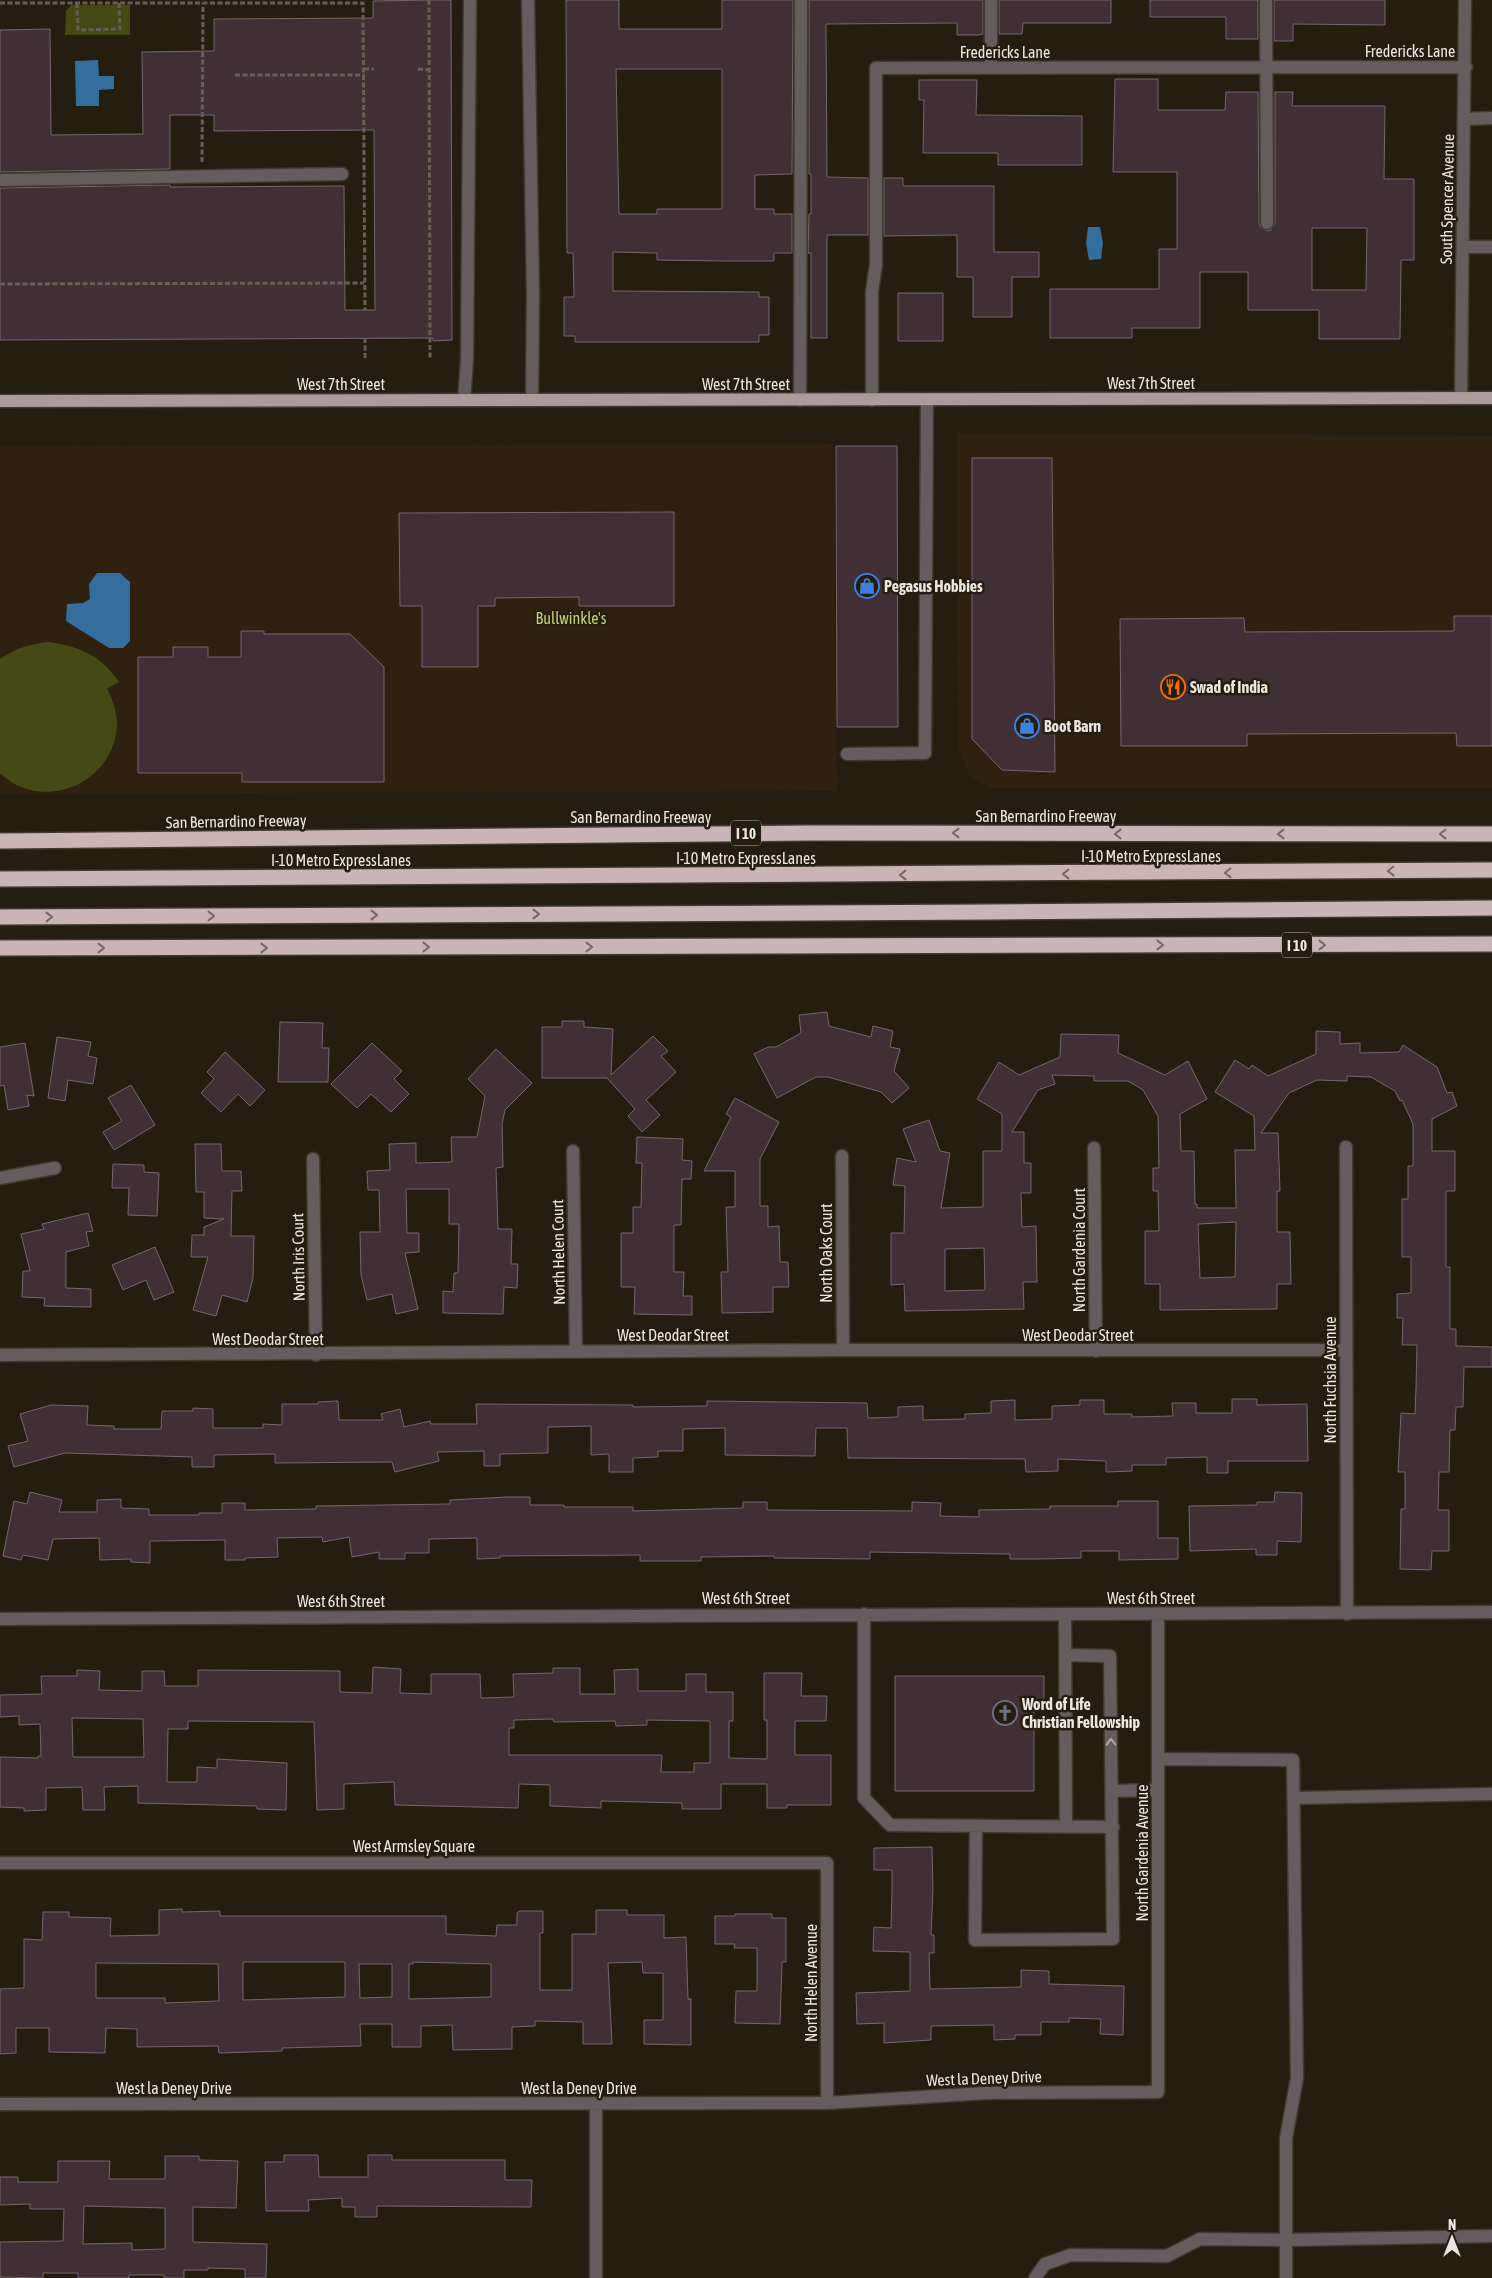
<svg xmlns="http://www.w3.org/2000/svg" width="1492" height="2278" viewBox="0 0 1492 2278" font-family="'Asap Condensed',sans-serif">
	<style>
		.built { fill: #2e210f }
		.green { fill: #444915 }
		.water { fill: #346e9c }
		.building { fill: #403036; stroke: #77656c; fill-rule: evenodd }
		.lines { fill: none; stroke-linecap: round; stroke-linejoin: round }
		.minor-casing { stroke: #42392e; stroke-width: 15 }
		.major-casing { stroke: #42392e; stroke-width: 15 }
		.highway-casing { stroke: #42392e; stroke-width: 18 }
		.path { stroke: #675f54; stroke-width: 3; stroke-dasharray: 5 2.5; stroke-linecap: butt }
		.minor { stroke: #655d5d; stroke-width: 12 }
		.major { stroke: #ad9b9c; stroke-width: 12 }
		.highway { stroke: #cab4b5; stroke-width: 15 }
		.oneway { stroke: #786863 }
		.oneway2 { stroke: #b0a8a4 }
		.labels { text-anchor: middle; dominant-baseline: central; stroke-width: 5; stroke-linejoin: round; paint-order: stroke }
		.shield { fill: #261d11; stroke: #b1aaa0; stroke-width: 1 }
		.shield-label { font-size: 15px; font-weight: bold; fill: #ede6de }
		.street-label { font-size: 16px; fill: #ede6de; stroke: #261d11 }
		.poi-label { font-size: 16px; font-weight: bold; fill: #ede6de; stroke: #261d11; text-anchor: start }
		.park-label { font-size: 16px; fill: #c5d06e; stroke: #261d11 }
	</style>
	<rect width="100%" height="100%" fill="#261d11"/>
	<path class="built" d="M957,433L1492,436V788H990L969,775L958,746Z
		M833,444L837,791L0,794V446Z"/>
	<path class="green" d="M71,5H130V35H65L66,11Z
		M49,642C81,647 100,655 119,682L107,688C112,699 116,709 117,721C118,782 43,815 0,773V659C16,648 30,644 49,642Z"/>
	<path class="water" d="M98,60L99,76H114V89L99,90V106H76L75,61Z
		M1088,227H1100L1103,243L1101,259L1089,260L1086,243Z
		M97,573H120L130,582V641L123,648H109L66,621L67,604L83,603L90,599L89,584Z"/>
	<path class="building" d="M432,0H451L452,340L433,341V338L0,340V188L170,185V187L344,186L345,310H375L374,130L214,131V115H170V169L0,172V30L50,29L51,135L143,134L142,52L214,51V19L373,18V1Z
		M566,0H619V29H722V0H793L792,174L755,175V209H774V214H792V253H774V261H724L657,260V253L613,252V291L759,292V297H769V335H759V342H575V336H564V297H574L573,253H567ZM616,69H722V209H657V214H619Z
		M809,0H983V34L978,35H957V23L826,24L827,177L868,178V235H827V338H811V253H808L809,214H811V174H809Z
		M999,0H1111V23H1023L1022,34H999Z
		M1150,0H1258V39H1226V17H1150Z
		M1274,0H1385V25L1293,24V41H1274Z
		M1115,79H1158V110H1225L1226,92H1258L1259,223L1260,227L1267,231L1271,230L1275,223V92H1293L1292,106H1385L1384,179H1414V260H1401L1400,339H1319V310H1248V272H1200V328H1132V338H1050V289H1159V249H1177V172H1113ZM1312,228H1367L1366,290H1312Z
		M919,80H977L976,115L1082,116V165H998V153H923L924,100H919Z
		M884,178H903V186H994V252H1039V277H1012V317H973V277H957V235L884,236Z
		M898,293H943V341H898Z
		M836,446H897L898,727H837Z
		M972,458H1052L1055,772L1002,770L972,739Z
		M674,512V606H579V597L495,598V606H478V667H422V606H400L399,513Z
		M1454,616H1492V746H1457L1456,733L1247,734V746H1121L1120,619L1244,618L1245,632L1454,631Z
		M241,631H264V634H350L384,667V782H242V773H138V657H173V647H208V657H241Z
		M827,1012L829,1026L871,1037L873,1026L893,1031L890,1047L900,1049L894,1071L909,1088L892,1103L881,1092L828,1077H816L777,1098L754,1054L768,1047H776L801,1033L799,1015Z
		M562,1021H584V1027L613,1029L611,1075L653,1036L668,1051L661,1056L676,1072L646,1100L660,1115L642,1132L628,1116L635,1109L607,1078H542V1027H562Z
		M280,1022L323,1023L322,1048H329L328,1082H278Z
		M1316,1031L1340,1032V1044L1360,1043V1053L1399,1052L1403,1045L1437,1067L1447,1093L1452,1092L1457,1106L1432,1119V1151H1455V1191H1446V1267H1450V1329H1456V1346L1492,1347V1367H1464L1463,1407H1456L1455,1430H1450L1449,1472H1439L1438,1510H1449V1551H1432L1431,1570L1400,1569L1401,1509H1405V1472H1398L1401,1413L1415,1414L1416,1387L1417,1345H1402L1403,1318H1397V1294L1411,1293V1257H1402V1199H1408V1166H1413V1124L1402,1100L1400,1101L1395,1091L1371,1077L1347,1076V1081L1317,1080L1289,1093L1261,1133H1278L1280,1191H1277V1232H1290L1291,1284H1277V1309L1160,1310V1284H1145V1231H1159L1158,1191H1153V1168H1159L1158,1116L1143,1090L1128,1081H1094V1076L1052,1075L1055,1084L1038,1090L1012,1132H1024V1163H1031V1193H1021L1022,1227L1036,1226L1037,1282H1023L1024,1309L905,1311L904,1284L891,1285V1233H904L905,1186L893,1185L897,1158L916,1162L903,1129L929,1120L940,1151L950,1153L941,1208L983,1207V1151H1002V1114L977,1099L999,1062L1019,1075L1060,1057L1061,1034L1119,1035L1118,1053L1165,1075L1188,1061L1207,1099L1180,1114L1181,1151H1194L1195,1204H1197V1208H1236L1235,1150H1255L1254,1116L1215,1092L1235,1060L1249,1069L1252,1065L1268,1076L1316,1054ZM1236,1222L1235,1277L1200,1278L1198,1224ZM984,1248L985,1290L945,1291V1249Z
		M57,1037L91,1042L88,1056L97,1058L93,1084L68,1080L65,1101L48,1098Z
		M25,1043L34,1096L27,1095L29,1106L8,1110L4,1085L0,1086V1047Z
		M372,1043L402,1071L394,1079L409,1094L391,1112L371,1094L357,1108L331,1084Z
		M496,1049L532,1083L505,1110L502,1124L503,1167L496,1168L498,1229H512L511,1264H518L517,1288L504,1287L503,1314L443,1313V1291L453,1292L454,1273H458L459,1224H449V1189H406L407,1233H419V1252L405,1253L418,1309L396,1314L392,1294L367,1300L361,1275L360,1232H380L379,1190H368L367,1171L390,1170L389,1144L416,1143V1163L452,1162L451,1137H477L485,1096L468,1079Z
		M225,1052L265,1090L250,1106L238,1094L221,1112L201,1093L214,1079L207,1072Z
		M131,1085L155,1125L114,1150L103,1132L122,1121L108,1098Z
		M735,1098L779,1122L760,1159V1206H768V1227L779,1226L780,1262H788L789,1287H773V1312L722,1313L721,1272H728L726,1207H735V1171H704L731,1117L726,1114Z
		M637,1137L683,1139L682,1160L692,1161L691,1179H682L681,1225H674V1272H684L683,1296H692V1315L634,1314L635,1287H621V1233H633V1207H641L642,1163H636Z
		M195,1144H221L222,1171H241L242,1191H232L231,1236H254L253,1278L247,1302L222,1295L216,1316L193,1310L208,1257H191L192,1235H204V1227L224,1219L204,1218V1192H196Z
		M113,1164L144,1165V1172L159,1173L157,1216L128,1215L129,1188H112Z
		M88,1213L93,1231L86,1232L89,1246L66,1252V1288L91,1289V1307L44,1306L45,1298L22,1297L23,1271H30L21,1234L44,1229L42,1224Z
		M155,1247L174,1292L154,1300L146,1280L123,1290L112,1265Z
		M1232,1399H1257V1405L1307,1404L1308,1461H1228V1473H1207V1457L1166,1458V1465H1132V1471L1106,1472V1461L1058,1459V1471L1026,1472L1025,1459L848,1458L847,1428H816L815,1456L725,1455V1428L683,1429V1451H658V1457L633,1458V1472H609V1454L591,1455V1426L548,1427V1453L500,1454V1466H484V1451L437,1452L439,1461L395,1472L392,1462L275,1463V1454L214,1455V1467H192V1457L65,1453L14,1467L8,1446L28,1441L20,1414L51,1405L88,1406L87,1425L114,1426V1429H161L162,1411H193V1408L213,1409V1428H263V1424L282,1425V1404H318V1402L338,1401L339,1420H383L381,1414L400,1409L404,1427L430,1421L431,1424H477L476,1404L633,1405V1407L707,1406V1401L867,1403L868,1418L898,1417V1407L923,1406V1420L965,1419V1414L991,1413V1401L1015,1400V1420L1052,1419V1406L1080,1405V1400H1104V1414H1132V1417L1173,1416L1172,1403H1196V1413H1232Z
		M30,1492L62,1500L59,1512H97V1500L121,1499V1508L149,1509V1515H199V1513H222V1503H245V1510L316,1509V1506L450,1504V1500L507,1497H530V1505H564V1507H633V1511L743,1508V1502H767V1510L912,1511V1502L941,1503L940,1516L979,1517V1510L1050,1509V1506H1118V1501H1158V1538H1178V1559L1119,1560V1551H1081V1558L1039,1559H1010V1554L870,1552V1559L774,1558V1556L701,1557V1561H640V1555L500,1556V1558L477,1559V1538L429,1539V1553H405V1559H379V1552L352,1557L349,1537L323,1542L322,1537L277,1538L278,1557L245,1558V1560H225V1540L150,1541V1563L131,1562V1559L100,1560L99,1538L53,1539L48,1560L23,1555L21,1560L3,1556L14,1501L27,1504Z
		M1275,1492L1302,1493L1301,1542L1277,1541V1555H1256V1549L1190,1551L1189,1506L1257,1505V1502H1274Z
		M373,1667L401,1669L400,1693L431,1694V1674H480L481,1698L514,1697L513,1674L553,1673V1668H580V1694H615L614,1670L638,1669V1691H686V1674H706V1692H733V1721H729V1758L767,1759V1720H764V1673H802L801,1696H827L826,1721H795V1755H831V1805H787V1808H767V1784H721V1809H682V1803L601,1801V1808L550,1806V1785L519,1784L518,1808L395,1805L394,1782L344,1784V1809L317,1810L314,1722L188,1721V1729H168L167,1782H197V1767L217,1768V1759L287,1763L286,1810L257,1809V1806L138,1803V1786L104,1787L105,1810H83L82,1787L46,1788V1810L24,1811V1808L0,1807V1757L38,1758V1756H41L40,1724L19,1725V1716L0,1717V1695L42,1694L41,1676H77V1670L100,1671L99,1690L142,1691V1671H164L165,1686H198V1670L340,1671V1692L372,1693ZM72,1718L143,1719L144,1757H73ZM553,1719L554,1722L615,1721L616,1726L647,1725V1720L710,1721V1763H694V1772H661L662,1755H509V1728H514V1720Z
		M895,1676H1044V1704H1034V1791H895Z
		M932,1847L933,1889L931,1935H934V1953H929L930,1989L1021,1987V1970L1049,1971V1984L1124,1986L1123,2035L1100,2034L1101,2019L1069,2018V2022H1041V2035H1015V2039L994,2040V2025L931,2026V2040L884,2043V2023L857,2024L856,1993L910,1991V1952L873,1951L874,1927L891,1928L892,1893V1870H874V1848Z
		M182,1909V1912L220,1911V1916H446V1934L496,1936L497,1925H517V1913L519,1911H543V1933H540V1990H572V1934H596V1910H627V1915H664V1938L686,1937L688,1999H691V2045L644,2044V2020H663V1973H643L642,1962L608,1963L612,2044H583V2022L535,2021V2026L512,2027V2049L453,2050L452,2025L421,2026V2047H392V2024H360L361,2046L282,2048V2051L219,2053L218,2046L137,2047V2029L106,2028L105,2053L49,2052V2028H16V2053L0,2054V1989L24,1988V1939L42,1940L43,1912H69V1917L111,1918L110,1936L159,1935V1910ZM243,1962H345V1997L243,2000ZM413,1962L491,1964V1997L409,1999V1964H413ZM96,1963L218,1964L219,2001L165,2003V1998H96ZM359,1964H392V1997L360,1998Z
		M735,1914H772V1918H786V1962H782L780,2024L735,2023L736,1991H757V1948H734L735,1944H715V1916H735Z
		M284,2155H318L319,2177H368V2155H392V2160H505V2180H532L531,2207L377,2206V2217H355V2207H342V2198L308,2200L309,2211H266L265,2162H284Z
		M165,2156H199V2160L238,2161L236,2208L193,2207V2242L267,2244L266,2278H245V2269L208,2268V2270H184V2278H164V2275H129V2278H78V2273H43V2278L0,2277V2242L63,2241L64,2209H30V2204L0,2205V2177H18V2182H58V2161H110L109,2179H165ZM84,2206L165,2208V2249L132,2250V2243L83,2244Z"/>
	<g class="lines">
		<defs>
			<path id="minor" d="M528,0L533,295L532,400
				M1266,0L1267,223
				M991,68V0
				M1465,119L1492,118
				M0,180L342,174
				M1463,247H1492
				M1461,398L1465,0
				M464,400L467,360L470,0
				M800,400L801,0
				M872,400V291L876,265V68L1466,67
				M847,754L925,753L927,400
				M1346,1147L1347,1614
				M1094,1148L1096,1351
				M573,1151L576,1351
				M842,1156L843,1350
				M313,1159L316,1355
				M0,1178L55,1168
				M0,1355L843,1350H1346
				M864,1614V1798L890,1825L1113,1827
				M1065,1614L1066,1827
				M0,1619L1492,1612
				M1158,1759L1293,1760L1297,2078L1286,2138V2240L1492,2236
				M1112,1791L1158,1790
				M1294,1798L1492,1794
				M976,1826L975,1940L1113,1939L1110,1656L1066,1655
				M0,1863H827V2103
				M0,2104L827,2103L986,2093L1158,2092V1614
				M596,2278V2105
				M1035,2278L1045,2264L1071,2255L1167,2256L1200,2239L1286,2240V2278"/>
			<path id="major" d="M0,401L1492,398"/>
			<path id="highway" d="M0,841L809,833L1492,834
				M0,879L1492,870
				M0,917L991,912L1492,908
				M0,948L1492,944"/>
		</defs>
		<use href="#minor" class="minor-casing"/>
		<use href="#major" class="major-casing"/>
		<use href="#highway" class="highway-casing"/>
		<path class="path" d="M429,0L430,360
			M0,3H363L365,310
			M77,3L78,30L120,29L119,3
			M364,69H374
			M418,69L429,70
			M235,75H364
			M202,162L203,3
			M0,284L364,283
			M365,338V359"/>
		<use href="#minor" class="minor"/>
		<use href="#major" class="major"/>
		<use href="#highway" class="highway"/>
	</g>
	<defs><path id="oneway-chevron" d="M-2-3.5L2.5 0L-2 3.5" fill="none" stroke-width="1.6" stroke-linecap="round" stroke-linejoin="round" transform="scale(1.25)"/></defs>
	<g class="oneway">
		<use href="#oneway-chevron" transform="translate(956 833) rotate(-180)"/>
		<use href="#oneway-chevron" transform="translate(1118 834) rotate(-180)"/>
		<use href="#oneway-chevron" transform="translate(1281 834) rotate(-180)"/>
		<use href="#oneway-chevron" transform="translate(1443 834) rotate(180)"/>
		<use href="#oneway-chevron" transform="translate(1391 871) rotate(179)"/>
		<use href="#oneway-chevron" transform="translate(1228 873) rotate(179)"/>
		<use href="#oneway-chevron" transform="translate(1066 874) rotate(180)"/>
		<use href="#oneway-chevron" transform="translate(903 875) rotate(180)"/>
		<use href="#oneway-chevron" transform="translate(536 914)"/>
		<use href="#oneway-chevron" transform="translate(374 915)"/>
		<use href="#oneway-chevron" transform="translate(211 916)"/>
		<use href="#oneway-chevron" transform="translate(49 917)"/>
		<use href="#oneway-chevron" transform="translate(1160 945)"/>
		<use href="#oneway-chevron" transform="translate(1322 945)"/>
		<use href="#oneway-chevron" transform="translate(426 947)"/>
		<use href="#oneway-chevron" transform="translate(589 947)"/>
		<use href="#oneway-chevron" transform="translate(101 948)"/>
		<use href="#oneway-chevron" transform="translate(264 948)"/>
	</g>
	<use class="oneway2" href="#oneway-chevron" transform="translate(1111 1742) rotate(-91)"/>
	<defs>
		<symbol id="shop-ring" viewBox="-11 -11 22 22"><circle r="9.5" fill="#261d11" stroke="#3f7fe0" stroke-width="1.5"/><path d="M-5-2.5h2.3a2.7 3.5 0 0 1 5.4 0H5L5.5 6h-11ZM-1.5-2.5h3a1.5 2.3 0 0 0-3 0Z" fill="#3f7fe0"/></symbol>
		<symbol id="restaurant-ring" viewBox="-11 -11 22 22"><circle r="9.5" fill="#261d11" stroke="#e8710a" stroke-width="1.5"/><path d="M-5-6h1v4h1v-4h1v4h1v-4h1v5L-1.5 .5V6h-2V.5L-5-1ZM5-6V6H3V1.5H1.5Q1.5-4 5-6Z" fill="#e8710a"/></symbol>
		<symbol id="church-ring" viewBox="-11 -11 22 22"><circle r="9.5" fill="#261d11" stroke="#6b7280" stroke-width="1.5"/><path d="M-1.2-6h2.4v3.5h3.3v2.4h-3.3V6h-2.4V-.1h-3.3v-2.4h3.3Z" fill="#6b7280"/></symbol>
	</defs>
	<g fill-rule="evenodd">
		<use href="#shop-ring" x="853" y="572" width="28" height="28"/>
		<use href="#restaurant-ring" x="1159" y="673" width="28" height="28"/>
		<use href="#shop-ring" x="1013" y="712" width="28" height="28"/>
		<use href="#church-ring" x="991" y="1699" width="28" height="28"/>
	</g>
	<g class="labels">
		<g class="shield">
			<rect x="731" y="820.5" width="30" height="25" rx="4"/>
			<rect x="1282" y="932.5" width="30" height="25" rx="4"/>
		</g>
		<g class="shield-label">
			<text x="746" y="833">I 10</text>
			<text x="1297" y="945">I 10</text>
		</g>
		<g class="street-label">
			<text x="1410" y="51">Fredericks Lane</text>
			<text x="1005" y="52">Fredericks Lane</text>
			<text transform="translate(1447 199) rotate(-89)">South Spencer Avenue</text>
			<text x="1151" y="383">West 7th Street</text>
			<text x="341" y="384">West 7th Street</text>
			<text x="746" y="384">West 7th Street</text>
			<text x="1046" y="816">San Bernardino Freeway</text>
			<text x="641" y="817">San Bernardino Freeway</text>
			<text transform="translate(236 821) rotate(-1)">San Bernardino Freeway</text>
			<text x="1151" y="856">I-10 Metro ExpressLanes</text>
			<text x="746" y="858">I-10 Metro ExpressLanes</text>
			<text x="341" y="860">I-10 Metro ExpressLanes</text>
			<text transform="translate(1079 1250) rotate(-90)">North Gardenia Court</text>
			<text transform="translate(558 1252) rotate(-91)">North Helen Court</text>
			<text transform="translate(826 1253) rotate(-90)">North Oaks Court</text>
			<text transform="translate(298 1257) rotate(-91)">North Iris Court</text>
			<text x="673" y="1335">West Deodar Street</text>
			<text x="1078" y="1335">West Deodar Street</text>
			<text x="268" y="1339">West Deodar Street</text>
			<text transform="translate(1330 1380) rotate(-90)">North Fuchsia Avenue</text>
			<text x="746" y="1598">West 6th Street</text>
			<text x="1151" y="1598">West 6th Street</text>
			<text x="341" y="1601">West 6th Street</text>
			<text x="414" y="1846">West Armsley Square</text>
			<text transform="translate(1142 1853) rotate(-90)">North Gardenia Avenue</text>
			<text transform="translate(811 1983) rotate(-90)">North Helen Avenue</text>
			<text transform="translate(984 2078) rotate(-2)">West la Deney Drive</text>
			<text x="174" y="2088">West la Deney Drive</text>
			<text x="579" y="2088">West la Deney Drive</text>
		</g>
		<g class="poi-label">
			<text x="884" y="586">Pegasus Hobbies</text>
			<text x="1190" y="687">Swad of India</text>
			<text x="1044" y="726">Boot Barn</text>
			<text x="1022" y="1704">Word of Life<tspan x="1022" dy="18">Christian Fellowship</tspan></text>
		</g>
		<g class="park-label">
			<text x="571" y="618">Bullwinkle's</text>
		</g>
	</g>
	<g transform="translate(1452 2238)" stroke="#261d11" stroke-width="4" paint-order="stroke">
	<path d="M0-4L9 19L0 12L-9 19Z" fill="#ede6de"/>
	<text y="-8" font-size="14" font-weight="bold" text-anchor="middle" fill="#ede6de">N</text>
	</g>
</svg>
